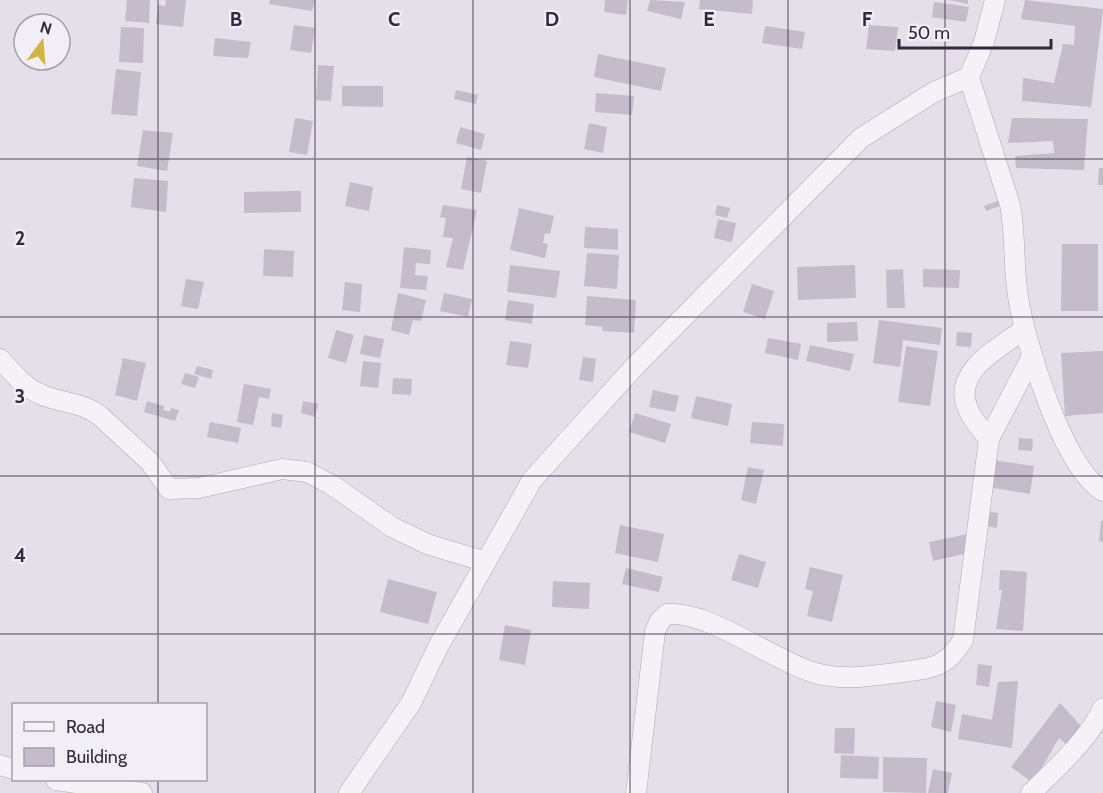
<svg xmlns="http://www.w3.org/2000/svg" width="1103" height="793" viewBox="0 0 1103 793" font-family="Cabin,sans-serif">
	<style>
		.building { fill: #c5bccb }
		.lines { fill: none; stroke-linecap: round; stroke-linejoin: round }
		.minor-casing { stroke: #b0a8b6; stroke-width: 21 }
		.minor { stroke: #f5f1f7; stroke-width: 20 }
		.grid { fill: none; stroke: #362740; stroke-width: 1.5; stroke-opacity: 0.55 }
		.grid-label { font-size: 20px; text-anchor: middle; font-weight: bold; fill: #362740; stroke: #f2eef6; stroke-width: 4.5; stroke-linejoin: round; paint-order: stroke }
	</style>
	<rect width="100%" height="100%" fill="#e4dfe8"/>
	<path class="building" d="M127,0H150L149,23L125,21Z
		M166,0H186L183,27L156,24L158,5L165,6Z
		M270,0H315L312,11L269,4Z
		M605,0H628L626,15L604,12Z
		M650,0L685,2L681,19L647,11Z
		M700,0H753L752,14L699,9Z
		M949,0H968V4Z
		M1025,0L1103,9L1091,107L1022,101L1023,78L1054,83L1063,44L1074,45L1075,26L1021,19Z
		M934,2L969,7L966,22L932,17Z
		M294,25L315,28L311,53L290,50Z
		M869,25L898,27L895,51L866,49Z
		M765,26L805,32L802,49L762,43Z
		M121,27L144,28L143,63L119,62Z
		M215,38L251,42L248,58L213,56Z
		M598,54L666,68L661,91L594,77Z
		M318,65L334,66L331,101L316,100Z
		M116,69L141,72L137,116L111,114Z
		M342,86H383V107L342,106Z
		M456,90L478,95L476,104L454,99Z
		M596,93L634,96L632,115L595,112Z
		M295,118L313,121L307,155L289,152Z
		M1012,118L1088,119L1084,170L1016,168L1015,156L1054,153L1053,141L1008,143Z
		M589,123L607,127L603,153L584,149Z
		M460,127L485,134L481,150L456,143Z
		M143,130L173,133L167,171L137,166Z
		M467,157L487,161L481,193L461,189Z
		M1099,168H1103V185H1098Z
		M134,178L168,181L166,212L131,207Z
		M350,182L373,187L369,211L345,206Z
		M301,191V212L244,213V192Z
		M998,201L1000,206L986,211L984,206Z
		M443,205L477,210L463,270L446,267L453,238L443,237L446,218L440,217Z
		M717,205L730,208L727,218L715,215Z
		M519,208L554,216L550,234L545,233L543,243L548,244L545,258L510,250Z
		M718,219L736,223L732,242L714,238Z
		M585,227L618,229V250L584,248Z
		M1062,244H1098V311H1061Z
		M404,247L431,250L430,264L416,263L415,275L428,276L426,290L400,288Z
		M264,249L294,251L293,277L263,276Z
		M587,253L619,255L617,289L584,286Z
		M510,265L560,271L556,298L507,292Z
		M855,265L856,298L798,300L797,267Z
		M903,269L905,308H887L886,270Z
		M923,269L960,270L959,288L923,287Z
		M186,279L204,282L198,309L181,306Z
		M345,282L362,284L360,312L342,310Z
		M752,284L774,291L765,319L743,312Z
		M398,293L426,300L421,321L413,320L409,335L391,330Z
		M444,293L472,299L468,317L440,311Z
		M587,296L636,300L634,333L602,331L603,327L585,325Z
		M508,300L534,304L532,324L505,320Z
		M879,320L942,328L940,345L903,340L900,367L873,363Z
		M857,322L858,341L827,342V323Z
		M336,330L354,335L346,363L328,358Z
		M957,332L972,333L971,347L956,346Z
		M364,335L384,339L380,358L360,354Z
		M768,338L801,344L798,360L765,353Z
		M510,341L532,344L528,368L506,365Z
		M810,345L854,354L850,371L806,361Z
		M906,346L938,351L930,406L898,402Z
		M1103,351V413L1065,416L1061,353Z
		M583,357L596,359L593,382L579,380Z
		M123,358L146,363L137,401L115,395Z
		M363,361L381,363L378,388L360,386Z
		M197,366L213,370L211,379L194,374Z
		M185,373L199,377L195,388L181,384Z
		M393,378L412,379L411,395L392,394Z
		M244,384L271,389L269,399L259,397L253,425L237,422Z
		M653,390L679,396L675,412L649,407Z
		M696,396L732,404L728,426L691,418Z
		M147,401L164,406L163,410L170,412L171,408L179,410L175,421L144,412Z
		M303,401L318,404L315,417L301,413Z
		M272,413L283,415L281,428L271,426Z
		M635,413L671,424L665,443L629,432Z
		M210,422L241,428L238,443L207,437Z
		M752,422L784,424L783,446L750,443Z
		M1019,438L1033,439L1032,451L1018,450Z
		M992,460L1034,466L1030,494L988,487Z
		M748,467L764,470L756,504L741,500Z
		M985,511L998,513L997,528L984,526Z
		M1101,521H1103V542L1099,541Z
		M620,525L664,534L658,562L615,553Z
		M968,534L972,552L933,561L929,542Z
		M739,554L766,562L758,588L731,580Z
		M810,567L843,575L832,622L807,616L813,591L805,589Z
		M626,568L663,577L659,592L622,584Z
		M1000,570L1027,572L1023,631L996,629L1002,590H999Z
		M388,579L437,592L428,624L380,612Z
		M553,581L590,583L589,609L552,607Z
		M505,625L531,630L525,665L499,660Z
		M978,664L992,666L989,687L976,685Z
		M1018,681L1012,748L958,739L962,714L992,720L998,682Z
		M936,701L956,705L951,732L931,727Z
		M1060,703L1081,726L1066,744L1059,738L1033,783L1011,767Z
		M835,728H855L854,754L834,753Z
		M841,755L879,757L878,779L840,778Z
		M883,757L927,758L926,793L883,792Z
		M933,769L952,773L948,793H928Z"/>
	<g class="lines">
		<defs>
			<path id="minor" d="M969,77L1010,205C1016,235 1013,266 1018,296C1024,341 1064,470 1103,491
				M0,359C12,372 24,387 40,394C59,403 82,402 99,415L150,462L169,489L199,488L282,469L307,472L332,485L392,527L427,544L486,562
				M989,439C982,430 972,420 968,409C951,372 999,348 1023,330
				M0,765L14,769
				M56,780L142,793
				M349,793L411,703L438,647L532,480L636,365L861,138L934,92L969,77L984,42L995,0
				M636,793L655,632L659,622L667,614C711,611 771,660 815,673C845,681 872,676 902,672C932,668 946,668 963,640L989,439L1031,358
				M1031,793C1056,768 1088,741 1103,708"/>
		</defs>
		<use href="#minor" class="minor-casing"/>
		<use href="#minor" class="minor"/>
	</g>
	<path class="grid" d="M158,0V704M315,0V793M473,0V793M630,0V793M788,0V793M945,0V793M0,159H1103M0,317H1103M0,476H1103M0,634H1103M158,780V793"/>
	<g class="grid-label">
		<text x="236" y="26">B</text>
		<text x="394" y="26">C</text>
		<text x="552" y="26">D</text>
		<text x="709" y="26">E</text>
		<text x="867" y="26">F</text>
		<text x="20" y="245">2</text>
		<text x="20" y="403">3</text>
		<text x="20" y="562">4</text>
	</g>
	<rect x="12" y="703" width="195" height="78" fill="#f2eef6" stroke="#a79ead" stroke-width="1.5"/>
	<rect x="24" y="722" width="30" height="9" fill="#f5f1f7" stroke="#a79ead" stroke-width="1.5"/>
	<text x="66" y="733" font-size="18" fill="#362740">Road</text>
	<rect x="24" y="748" width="30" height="18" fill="#c5bccb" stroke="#a79ead" stroke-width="1.5"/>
	<text x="66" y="763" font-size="18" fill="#362740">Building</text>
	<g transform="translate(42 42) rotate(16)"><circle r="28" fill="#f2eef6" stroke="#a79ead" stroke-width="1.5"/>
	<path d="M0-4.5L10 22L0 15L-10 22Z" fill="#d1b540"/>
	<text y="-9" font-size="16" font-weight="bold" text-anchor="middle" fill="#362740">N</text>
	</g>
	<path d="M899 39v9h152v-9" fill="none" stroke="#362740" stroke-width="3"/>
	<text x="908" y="39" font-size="18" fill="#362740" stroke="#f2eef6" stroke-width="4.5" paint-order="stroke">50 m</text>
</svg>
